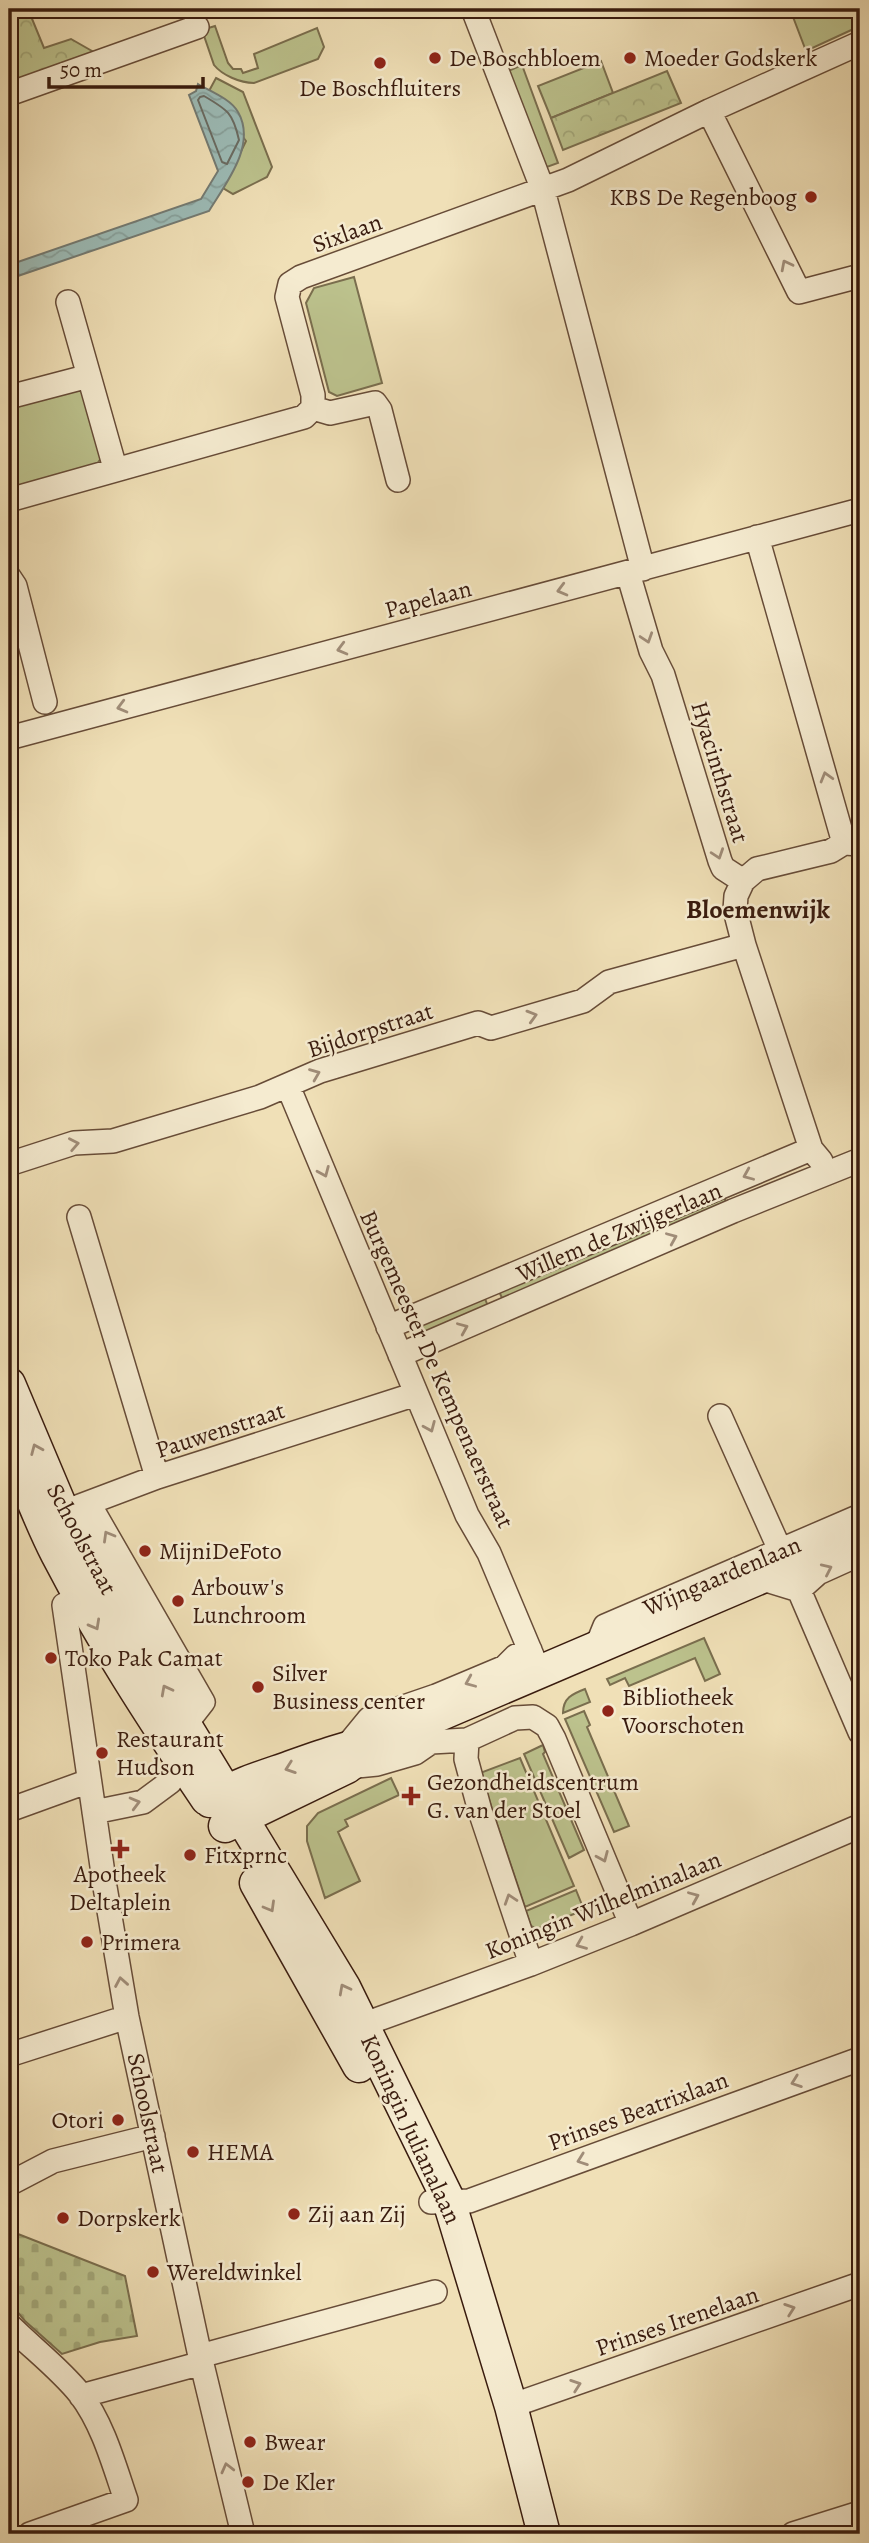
<svg xmlns="http://www.w3.org/2000/svg" width="869" height="2543" viewBox="0 0 869 2543" font-family="Alegreya,serif">
	<style>
		.green { fill: #bcc28d; stroke: #7a6e4e; stroke-width: 2 }
		.forest { fill: url(#forest-crowns); stroke: #7a6e4e; stroke-width: 2 }
		.cemetery { fill: url(#cemetery-stones); stroke: #7a6e4e; stroke-width: 2 }
		.water { fill: url(#water-waves); stroke: #747b73; stroke-width: 2 }
		.lines { fill: none; stroke-linecap: round; stroke-linejoin: round }
		.shore { stroke: #6a6b62; stroke-width: 2 }
		.street-casing { stroke: #674c38; stroke-width: 26 }
		.secondary-casing { stroke: #391b0e; stroke-width: 35 }
		.street { stroke: #f5ebd0; stroke-width: 23 }
		.secondary { stroke: #f5ebd0; stroke-width: 32 }
		.oneway { stroke: #a08d79 }
		.poi-dot { fill: #8f2418; stroke: #f5ebd0; stroke-width: 2.5 }
		.labels { text-anchor: middle; dominant-baseline: central; stroke-width: 5; stroke-linejoin: round; paint-order: stroke }
		.poi-label { font-size: 24px; fill: #391b0e; stroke: #f5ebd0; text-anchor: start }
		.street-label { font-size: 24px; fill: #391b0e; stroke: #f5ebd0 }
		.neighbourhood-label { font-size: 26px; font-weight: bold; fill: #391b0e; stroke: #f5ebd0 }
	</style>
	<defs>
		<pattern id="forest-crowns" width="20" height="18" patternUnits="userSpaceOnUse" patternTransform="scale(1.75)"><rect width="20" height="18" fill="#bcc28d"/><path d="M2 6a3 3 0 1 1 6 0M12 15a3 3 0 1 1 6 0" fill="none" stroke="#a2a678"/></pattern>
		<pattern id="cemetery-stones" width="16" height="16" patternUnits="userSpaceOnUse" patternTransform="scale(1.75)"><rect width="16" height="16" fill="#bcc28d"/><path d="M2 7V4a2 2 0 0 1 4 0v3zM10 15v-3a2 2 0 0 1 4 0v3z" fill="#a2a678"/></pattern>
		<pattern id="water-waves" width="16" height="10" patternUnits="userSpaceOnUse" patternTransform="scale(1.75)"><rect width="16" height="10" fill="#9cbbb6"/><path d="M0 5q4-4 8 0t8 0" fill="none" stroke="#87a09b"/></pattern>
	</defs>
	<rect width="100%" height="100%" fill="#f0e0b7"/>
	<filter id="stains"><feTurbulence type="fractalNoise" baseFrequency=".00286" numOctaves="4"/><feColorMatrix values="0 0 0 0 .2 0 0 0 0 .09 0 0 0 0 .02 0 0 0 .5 -.17"/></filter>
	<radialGradient id="worn" r=".72"><stop offset=".6" stop-color="#630" stop-opacity="0"/><stop offset="1" stop-color="#630" stop-opacity=".3"/></radialGradient>
	<path class="green" d="M790,9H860V26L806,51Z
		M215,26L228,63L233,69H241L243,73L258,68L254,54L317,28L324,47L318,59L254,83C240,83 222,75 214,65L202,30Z
		M601,61L613,93L551,118L538,86Z
		M522,65L558,163L544,168L508,71Z
		M216,78L243,92L272,167L267,177L233,194L223,188L246,141L209,91Z
		M354,277L382,383L337,396L329,392L306,303L314,288Z
		M77,388L86,395L102,457L93,469L9,492V406Z
		M722,1193L729,1208L505,1305L498,1289Z
		M484,1296L489,1309L422,1337L417,1324Z
		M704,1638L720,1674L705,1681L695,1658L629,1686L625,1678L610,1685L607,1679Z
		M585,1689L590,1702L563,1713C563,1698 572,1694 585,1689Z
		M584,1711L590,1725L587,1727L629,1826L614,1832L565,1719Z
		M543,1745L545,1752L543,1754L584,1850L569,1858L524,1754Z
		M520,1758L574,1886L525,1907L480,1773Z
		M391,1778L399,1795L345,1820L348,1826L338,1832L360,1881L325,1898L307,1841V1826L318,1813Z
		M576,1890L584,1910L537,1929L531,1926L526,1911Z"/>
	<path class="forest" d="M9,9H28L44,48L71,39L99,55L14,88L9,74Z
		M667,71L681,103L563,150L551,118Z"/>
	<path class="cemetery" d="M18,2234L125,2276L137,2336L100,2342L62,2354L25,2321L9,2302V2236Z"/>
	<path class="water" d="M198,84C210,91 231,99 238,112C257,145 226,183 209,211L9,279V265L201,199L218,171L189,95L196,91Z"/>
	<g class="lines">
		<path class="shore" d="M204,96C228,110 233,113 239,140L227,164L222,162L198,100L200,97Z"/>
		<defs>
			<path id="street" d="M473,9L543,190L643,569
				M9,94L197,27
				M709,111L799,292L860,276
				M68,302L89,376
				M9,397L89,376L115,468
				M313,408L330,413L375,403L380,410L398,480
				M9,500L304,417L313,408V395L287,297L290,284L301,277L568,180L709,111L860,43
				M757,537L844,843
				M628,573L651,651L663,675L720,861L723,868L743,881
				M9,577L15,586L45,702
				M9,738L860,510
				M288,1086L467,1515L489,1553L539,1672
				M821,1161L811,1149L744,945L735,910L736,896L743,881L757,869L831,851L844,843L860,844
				M9,1164L74,1143L113,1141L260,1097L320,1071L478,1023L491,1028L583,1001L609,982L744,945
				M79,1217L157,1477
				M388,1327L811,1149
				M400,1355L733,1211L860,1160
				M720,1416L780,1550
				M89,1504L203,1702L185,1725
				M51,1517L157,1477L416,1394
				M760,1578L799,1590L860,1732
				M799,1590L818,1573L860,1554
				M64,1605L105,1887L127,2017L200,2356L243,2534
				M596,1648L605,1626L860,1516
				M467,1740L466,1759L480,1811L531,1964
				M346,1747L369,1719L436,1696L505,1667L516,1656L530,1650
				M347,1767L377,1764L415,1753L431,1742L467,1740L515,1718L533,1717L547,1726L554,1739L631,1924
				M9,1810L89,1781
				M94,1812L143,1802L170,1782
				M362,2025L531,1964L631,1924L860,1826
				M9,2055L127,2017
				M9,2184L53,2161L153,2136
				M431,2202L469,2201L860,2059
				M9,2325C32,2348 59,2368 80,2394C103,2424 114,2465 126,2500L30,2534
				M200,2356L435,2292
				M81,2396L202,2363
				M511,2406L860,2284
				M793,2534L860,2513"/>
			<path id="secondary" d="M9,1384L63,1512L158,1673L185,1725L344,1987L449,2201L511,2406L544,2534
				M9,1441C24,1478 38,1517 57,1554C101,1639 153,1719 207,1799
				M210,1801C233,1786 259,1778 285,1769C316,1758 346,1747 378,1741L860,1535
				M225,1826L347,1767L356,1760
				M256,1883L359,2066"/>
		</defs>
		<use href="#street" class="street-casing"/>
		<use href="#secondary" class="secondary-casing"/>
		<use href="#street" class="street"/>
		<use href="#secondary" class="secondary"/>
	</g>
	<defs><path id="oneway-chevron" d="M-2-3.5L2.5 0L-2 3.5" fill="none" stroke-width="1.6" stroke-linecap="round" stroke-linejoin="round" transform="scale(1.75)"/></defs>
	<g class="oneway">
		<use href="#oneway-chevron" transform="translate(786 265) rotate(-117)"/>
		<use href="#oneway-chevron" transform="translate(562 590) rotate(165)"/>
		<use href="#oneway-chevron" transform="translate(647 638) rotate(72)"/>
		<use href="#oneway-chevron" transform="translate(342 649) rotate(165)"/>
		<use href="#oneway-chevron" transform="translate(122 707) rotate(165)"/>
		<use href="#oneway-chevron" transform="translate(826 777) rotate(-106)"/>
		<use href="#oneway-chevron" transform="translate(718 854) rotate(71)"/>
		<use href="#oneway-chevron" transform="translate(532 1016) rotate(-16)"/>
		<use href="#oneway-chevron" transform="translate(315 1074) rotate(-22)"/>
		<use href="#oneway-chevron" transform="translate(74 1144) rotate(-11)"/>
		<use href="#oneway-chevron" transform="translate(324 1172) rotate(67)"/>
		<use href="#oneway-chevron" transform="translate(748 1175) rotate(157)"/>
		<use href="#oneway-chevron" transform="translate(672 1238) rotate(-23)"/>
		<use href="#oneway-chevron" transform="translate(463 1328) rotate(-23)"/>
		<use href="#oneway-chevron" transform="translate(430 1427) rotate(67)"/>
		<use href="#oneway-chevron" transform="translate(36 1449) rotate(-113)"/>
		<use href="#oneway-chevron" transform="translate(108 1536) rotate(-120)"/>
		<use href="#oneway-chevron" transform="translate(827 1569) rotate(-25)"/>
		<use href="#oneway-chevron" transform="translate(95 1625) rotate(61)"/>
		<use href="#oneway-chevron" transform="translate(470 1682) rotate(157)"/>
		<use href="#oneway-chevron" transform="translate(166 1690) rotate(-118)"/>
		<use href="#oneway-chevron" transform="translate(290 1768) rotate(161)"/>
		<use href="#oneway-chevron" transform="translate(135 1803) rotate(-15)"/>
		<use href="#oneway-chevron" transform="translate(603 1857) rotate(67)"/>
		<use href="#oneway-chevron" transform="translate(694 1897) rotate(-23)"/>
		<use href="#oneway-chevron" transform="translate(510 1899) rotate(-108)"/>
		<use href="#oneway-chevron" transform="translate(270 1907) rotate(60)"/>
		<use href="#oneway-chevron" transform="translate(581 1944) rotate(158)"/>
		<use href="#oneway-chevron" transform="translate(121 1982) rotate(-100)"/>
		<use href="#oneway-chevron" transform="translate(344 1989) rotate(-118)"/>
		<use href="#oneway-chevron" transform="translate(796 2082) rotate(160)"/>
		<use href="#oneway-chevron" transform="translate(582 2160) rotate(160)"/>
		<use href="#oneway-chevron" transform="translate(790 2309) rotate(-19)"/>
		<use href="#oneway-chevron" transform="translate(576 2385) rotate(-19)"/>
		<use href="#oneway-chevron" transform="translate(227 2468) rotate(-104)"/>
	</g>
	<g class="poi-dot">
		<circle cx="435" cy="58" r="7"/>
		<circle cx="630" cy="58" r="7"/>
		<circle cx="380" cy="63" r="7"/>
		<circle cx="811" cy="197" r="7"/>
		<circle cx="145" cy="1551" r="7"/>
		<circle cx="178" cy="1601" r="7"/>
		<circle cx="51" cy="1658" r="7"/>
		<circle cx="258" cy="1687" r="7"/>
		<circle cx="608" cy="1711" r="7"/>
		<circle cx="102" cy="1753" r="7"/>
		<path d="M407.5 1785.5h7v7h7v7h-7v7h-7v-7h-7v-7h7z"/>
		<path d="M116.5 1838.5h7v7h7v7h-7v7h-7v-7h-7v-7h7z"/>
		<circle cx="190" cy="1855" r="7"/>
		<circle cx="87" cy="1942" r="7"/>
		<circle cx="118" cy="2120" r="7"/>
		<circle cx="193" cy="2152" r="7"/>
		<circle cx="294" cy="2214" r="7"/>
		<circle cx="63" cy="2218" r="7"/>
		<circle cx="153" cy="2272" r="7"/>
		<circle cx="250" cy="2442" r="7"/>
		<circle cx="248" cy="2482" r="7"/>
	</g>
	<g class="labels">
		<g class="poi-label">
			<text x="449" y="58">De Boschbloem</text>
			<text x="644" y="58">Moeder Godskerk</text>
			<text x="380" y="88" text-anchor="middle">De Boschfluiters</text>
			<text x="797" y="197" text-anchor="end">KBS De Regenboog</text>
			<text x="159" y="1551">MijniDeFoto</text>
			<text x="192" y="1587">Arbouw's<tspan x="192" dy="28">Lunchroom</tspan></text>
			<text x="65" y="1658">Toko Pak Camat</text>
			<text x="272" y="1673">Silver<tspan x="272" dy="28">Business center</tspan></text>
			<text x="622" y="1697">Bibliotheek<tspan x="622" dy="28">Voorschoten</tspan></text>
			<text x="116" y="1739">Restaurant<tspan x="116" dy="28">Hudson</tspan></text>
			<text x="427" y="1782">Gezondheidscentrum<tspan x="427" dy="28">G. van der Stoel</tspan></text>
			<text x="204" y="1855">Fitxprnc</text>
			<text x="120" y="1874" text-anchor="middle">Apotheek<tspan x="120" dy="28">Deltaplein</tspan></text>
			<text x="101" y="1942">Primera</text>
			<text x="104" y="2120" text-anchor="end">Otori</text>
			<text x="207" y="2152">HEMA</text>
			<text x="308" y="2214">Zij aan Zij</text>
			<text x="77" y="2218">Dorpskerk</text>
			<text x="167" y="2272">Wereldwinkel</text>
			<text x="264" y="2442">Bwear</text>
			<text x="262" y="2482">De Kler</text>
		</g>
		<g class="street-label">
			<text transform="translate(347 233) rotate(-20)">Sixlaan</text>
			<text transform="translate(428 599) rotate(-15)">Papelaan</text>
			<text transform="translate(720 772) rotate(73)">Hyacinthstraat</text>
			<text transform="translate(370 1030) rotate(-18)">Bijdorpstraat</text>
			<text transform="translate(619 1232) rotate(-23)">Willem de Zwijgerlaan</text>
			<text transform="translate(437 1369) rotate(66)">Burgemeester De Kempenaerstraat</text>
			<text transform="translate(220 1430) rotate(-18)">Pauwenstraat</text>
			<text transform="translate(82 1539) rotate(62)">Schoolstraat</text>
			<text transform="translate(722 1576) rotate(-23)">Wijngaardenlaan</text>
			<text transform="translate(603 1905) rotate(-22)">Koningin Wilhelminalaan</text>
			<text transform="translate(638 2111) rotate(-20)">Prinses Beatrixlaan</text>
			<text transform="translate(148 2113) rotate(78)">Schoolstraat</text>
			<text transform="translate(411 2129) rotate(65)">Koningin Julianalaan</text>
			<text transform="translate(677 2321) rotate(-19)">Prinses Irenelaan</text>
		</g>
		<g class="neighbourhood-label">
			<text x="758" y="909">Bloemenwijk</text>
		</g>
	</g>
	<rect width="869" height="2543" fill="none" stroke="#f0e0b7" stroke-width="35"/>
	<rect x="10" y="10" width="848" height="2522" fill="none" stroke="#391b0e" stroke-width="3.5"/>
	<rect x="18" y="18" width="834" height="2508" fill="none" stroke="#391b0e" stroke-width="2"/>
	<path d="M49 77v10h154v-10" fill="none" stroke="#391b0e" stroke-width="3.5"/>
	<text x="60" y="77" font-size="21" fill="#391b0e" stroke="#f5ebd0" stroke-width="5" paint-order="stroke">50 m</text>
	<rect width="100%" height="100%" filter="url(#stains)"/>
	<rect width="100%" height="100%" fill="url(#worn)"/>
</svg>
